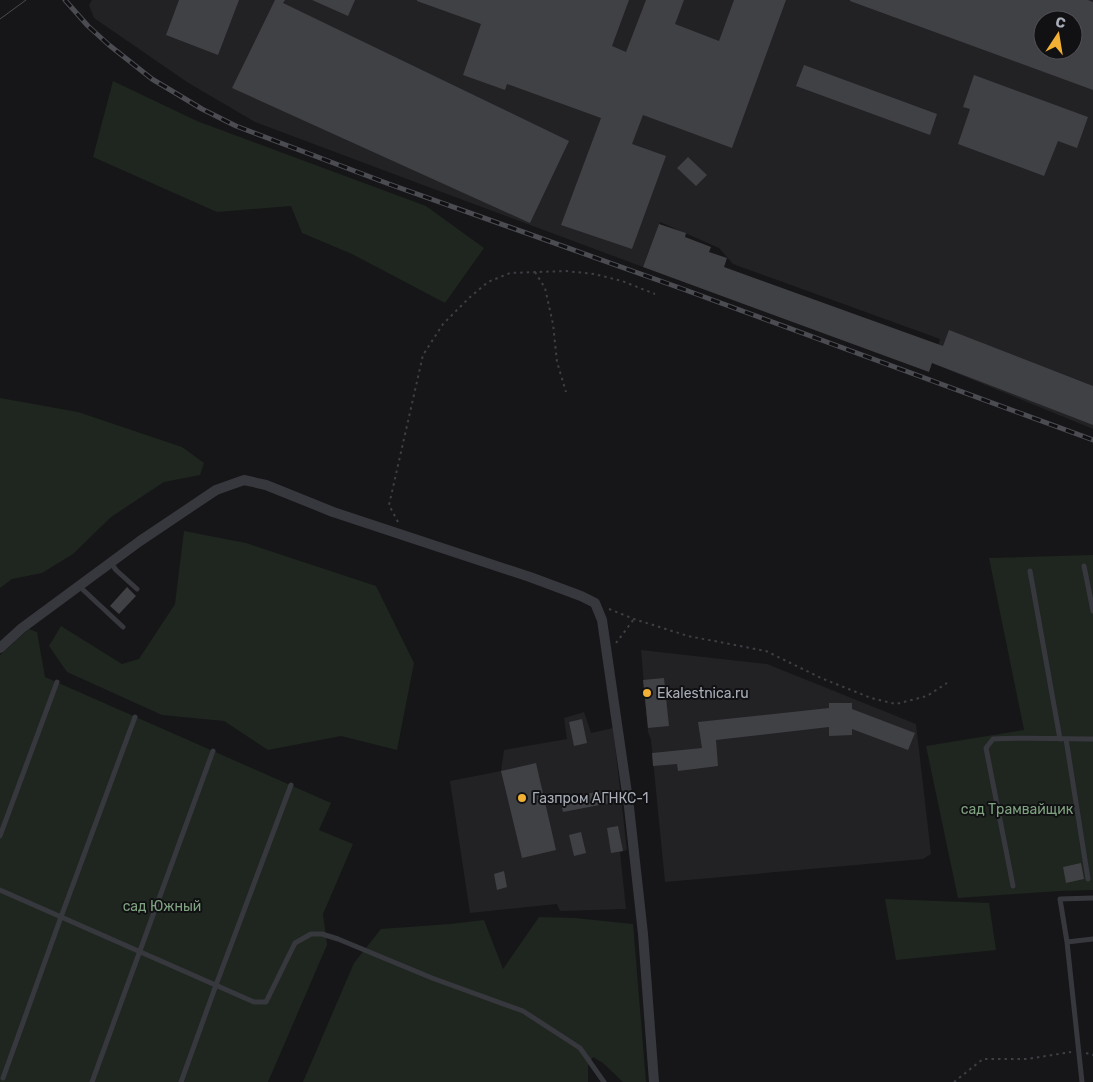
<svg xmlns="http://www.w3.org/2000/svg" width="1093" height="1082" viewBox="0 0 1093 1082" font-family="Rubik,sans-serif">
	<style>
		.built { fill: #222225; fill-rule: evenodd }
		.green { fill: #1e261f }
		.building { fill: #404145; fill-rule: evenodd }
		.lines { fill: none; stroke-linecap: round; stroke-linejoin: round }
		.path { stroke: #3d3f44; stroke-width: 2; stroke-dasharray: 2.5 4; stroke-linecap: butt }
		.service { stroke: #37383d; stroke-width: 5 }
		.minor { stroke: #37383d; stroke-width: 10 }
		.tram { stroke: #4a4c52; stroke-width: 1 }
		.rail-casing { stroke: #4a4c52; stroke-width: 5 }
		.rail { stroke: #111113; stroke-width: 3; stroke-dasharray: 9; stroke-linecap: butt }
		.poi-dot { fill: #f2b134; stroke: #111113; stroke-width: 2 }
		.labels { text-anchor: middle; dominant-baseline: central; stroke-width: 4; stroke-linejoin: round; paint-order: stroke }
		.poi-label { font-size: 14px; fill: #a8adb8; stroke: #111113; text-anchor: start }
		.park-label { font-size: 14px; fill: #7fa381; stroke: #111113 }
	</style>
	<rect width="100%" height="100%" fill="#161618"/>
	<path class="built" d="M92,0H1093V429L934,364L940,339L733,264L719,248L660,222L643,267L423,185L255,122L187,82L94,18L89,5ZM1043,20H1073V50H1043Z
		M641,650L767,664L916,724L931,854L923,859L665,882L651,740L648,732Z
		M584,712L591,733L613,728L627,850L620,852L626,909L560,911L557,904L470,913L450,781L501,771L504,750L567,739L564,718Z"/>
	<path class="green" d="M113,81L197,121L426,206L484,248L445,303L352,254L302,233L291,206L217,212L93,157Z
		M0,398L78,412L182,447L204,463L200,475L164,482L111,517L73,554L42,573L12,579L0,588Z
		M184,531L246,543L376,586L414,663L397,750L341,736L268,750L224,721L162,715L67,672L49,646L61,626L122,664L139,659L175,604Z
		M1093,555V890L1059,891L958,898L926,746L1024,730L989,558Z
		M29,629L37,632L45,677L331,803L319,830L353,844L323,914L327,945L268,1082H0V655Z
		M885,899L989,903L996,950L896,960Z
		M539,917L575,918L633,924L646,1082H623L603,1063L593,1057L588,1065V1082H303L354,963L381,929L450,924L484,920L503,969Z"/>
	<path class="building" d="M179,0H239L218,55L166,35Z
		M275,0H285L283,3L569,141L530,223L232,88Z
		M312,0H355L348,16Z
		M417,0H629L612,46L626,52L646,0H684L675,24L719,41L734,0H786L732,148L643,115L632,144L666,156L632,249L561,225L601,118L507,84L505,90L463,75L481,24L417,1Z
		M850,0H1088L1093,2V90L850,1ZM1043,20H1073V50H1043Z
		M804,65L937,114L930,135L796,86Z
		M974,75L1088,117L1077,148L1058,141L1044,176L958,144L970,109L963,107Z
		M688,157L707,175L696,186L677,168Z
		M659,224L686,233L685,237L711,247L709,252L727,258L724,267L943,346L949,330L1093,386V425L932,363L929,372L643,267Z
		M127,587L136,596L119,614L110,606Z
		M664,678L669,726L648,728L643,680Z
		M829,703H852V709L915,733L908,750L852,729V735L829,736V727L716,740L718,766L678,771L677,764L653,766L652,753L702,748L698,722L829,708Z
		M582,719L587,743L574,746L569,722Z
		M536,763L556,850L522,858L501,771Z
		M607,790L610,803L563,812L560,799Z
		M618,826L623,851L611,853L607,828Z
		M581,832L586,853L574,856L569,835Z
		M1081,863L1084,879L1066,883L1063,867Z
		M504,871L507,887L497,890L494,874Z"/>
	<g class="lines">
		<path class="path" d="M535,272L545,288L553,324L557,362L566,392
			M398,522L389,505L423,355L443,324L469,298L488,282L510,273L566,271L594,274L622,281L655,294
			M609,609L634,619L688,636L766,651L821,678L871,698L896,704L927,696L947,683
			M616,643L634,619
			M1086,1053L1093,1055
			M954,1082L983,1059H1027L1071,1052"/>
		<path class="service" d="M111,563L116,570L137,589
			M1084,566L1093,611
			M1030,571L1060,739
			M79,586L123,627
			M1066,739L1088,879
			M0,836L57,682
			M1013,886L986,748L993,739C1026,737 1060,739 1093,739
			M0,890L254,1002H266L295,943L311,934H322L338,939L432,978L523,1011L580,1048L604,1082
			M1067,942L1093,939
			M3,1078L61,917L135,717
			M92,1082L213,751
			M181,1082L216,985L291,785
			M1082,1082L1067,942L1060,899L1093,898"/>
		<path class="minor" d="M0,648L22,628L140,541L216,490L244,480L266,485L333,512L530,577L581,596L595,603L602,620L629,807L643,934L654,1082"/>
		<path class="tram" d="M0,19L26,0"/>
		<defs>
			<path id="rail" d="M65,0L88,26L109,45L152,79L202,109L236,126L389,184L680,288L1093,440"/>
		</defs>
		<use href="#rail" class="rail-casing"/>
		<use href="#rail" class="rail"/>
	</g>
	<g class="poi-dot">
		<circle cx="647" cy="693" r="5"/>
		<circle cx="522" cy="798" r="5"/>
	</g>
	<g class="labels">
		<g class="poi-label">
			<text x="657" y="693">Ekalestnica.ru</text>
			<text x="532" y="798">Газпром АГНКС-1</text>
		</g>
		<g class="park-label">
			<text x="1017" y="809">сад Трамвайщик</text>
			<text x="162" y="906">сад Южный</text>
		</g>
	</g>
	<g transform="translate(1058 35) rotate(12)"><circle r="24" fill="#111113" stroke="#4d4f55"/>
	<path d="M0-4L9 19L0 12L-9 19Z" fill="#f2b134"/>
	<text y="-8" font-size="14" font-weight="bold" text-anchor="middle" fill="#a8adb8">С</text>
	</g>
</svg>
